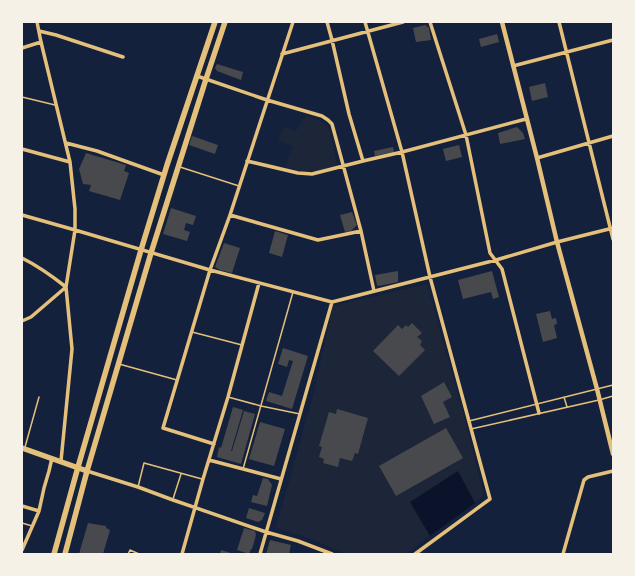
<svg xmlns="http://www.w3.org/2000/svg" width="635" height="576" viewBox="0 0 635 576" font-family="Georgia,serif">
	<style>
		.green { fill: #1d2539 }
		.water { fill: #0b132b }
		.building { fill: #48494c }
		.lines { fill: none; stroke-linecap: round; stroke-linejoin: round }
		.service { stroke: #e5c07b; stroke-width: 1.5 }
		.minor { stroke: #e5c07b; stroke-width: 3.5 }
		.tertiary { stroke: #e5c07b; stroke-width: 4.5 }
		.primary { stroke: #e5c07b; stroke-width: 5.5 }
	</style>
	<rect width="100%" height="100%" fill="#14213d"/>
	<path class="green" d="M306,115L328,125L337,165L310,174L285,167L293,146L278,141L284,127L296,131Z
		M427,284L463,412L484,496L405,554H346L306,537L276,528L314,392L333,306Z"/>
	<path class="water" d="M458,471L475,503L430,536L410,502Z"/>
	<path class="building" d="M425,25L429,28L431,40L416,42L413,28Z
		M497,34L499,42L481,47L479,39Z
		M217,64L243,72L241,80L217,71L215,68Z
		M545,83L548,97L532,101L529,87Z
		M517,127L523,133L525,139L500,144L498,133Z
		M192,136L218,145L215,154L189,145Z
		M459,145L462,157L446,161L443,149Z
		M393,147L394,152L375,156L374,151Z
		M86,153L126,165L124,171L129,173L120,200L89,191L91,185L83,184L79,169Z
		M171,208L196,216L193,225L186,223L184,230L190,232L187,241L163,234Z
		M352,212L357,225L351,231L345,232L340,215Z
		M275,231L288,235L282,257L269,253Z
		M224,243L240,248L232,273L220,270L215,267Z
		M398,271V282L379,286L377,285L375,275Z
		M492,271L499,297L493,299L491,292L463,299L458,280Z
		M550,311L552,319L556,318L557,324L554,325L557,338L543,342L536,314Z
		M412,323L422,333L417,337L422,341L420,345L425,350L399,376L373,351L398,325L402,329L406,325L408,327Z
		M283,348L308,356L292,409L266,401L269,392L282,396L293,361L289,360L287,367L278,364Z
		M444,382L452,397L443,402L450,417L434,424L421,396Z
		M233,407L243,410L231,451H232L244,411L255,414L241,464L217,457L219,447L221,448Z
		M337,409L368,418L358,454L355,453L352,461L340,458L338,467L323,463L324,459L319,457L322,447L319,446L329,412L336,414Z
		M260,422L285,429L274,466L249,459Z
		M446,428L463,458L396,496L379,466Z
		M263,478L268,479L272,485L267,506L251,502L253,495L257,496Z
		M249,508L265,513L262,520L258,522L246,518Z
		M88,523L106,526V528L110,530L103,554H79Z
		M244,528L255,531L256,535L252,549H251L249,554L237,550Z
		M270,540L291,545L289,554H266Z
		M221,550L234,554H220Z"/>
	<g class="lines">
		<path class="service" d="M22,97L55,105
			M180,167L239,186
			M192,332L242,345
			M119,364L177,380
			M228,397L261,406L300,414
			M564,397L567,407
			M469,421L613,385
			M471,429L599,400L613,396
			M25,447L39,397
			M243,469L293,292
			M138,487L144,463L202,479
			M173,499L181,474
			M22,523L32,526
			M128,554L130,550L139,554"/>
		<path class="minor" d="M37,22L41,42L70,162L75,209V230L66,287L72,349L61,461
			M327,22L332,40L349,114L363,161
			M365,22L402,152L430,277L490,499L415,554
			M430,22L466,135L490,253L502,269L539,413
			M559,22L613,239
			M39,31L56,35L123,57
			M22,48L41,42
			M282,54L403,22
			M513,66L613,40
			M197,76L267,100L322,116L328,120L332,124L361,231L374,291
			M66,143L97,151L164,175
			M22,149L70,162
			M537,158L613,136
			M247,161L298,173L312,174L363,161L402,152L526,119
			M22,215L75,230L210,270L332,302L496,260L557,242L613,228
			M230,215L318,240L361,231
			M22,258C38,266 52,276 66,287L31,317L22,321
			M214,444L163,428L210,270L230,215L293,22
			M209,460L281,479
			M87,471L138,487L173,500L266,532L298,541L332,554
			M22,506L39,511
			M22,550L39,511L44,488L49,471L52,458
			M182,554L203,479L228,397L259,283
			M260,554L332,302
			M563,554L584,480L588,477L613,471"/>
		<path class="tertiary" d="M502,22L537,158L557,242L597,389L613,454"/>
		<path class="primary" d="M22,448L87,471
			M54,554L78,467L141,250L167,165L215,22
			M65,554L87,471L151,253L206,79L225,22"/>
	</g>
	<rect width="635" height="576" fill="none" stroke="#f6f1e7" stroke-width="46"/>
</svg>
